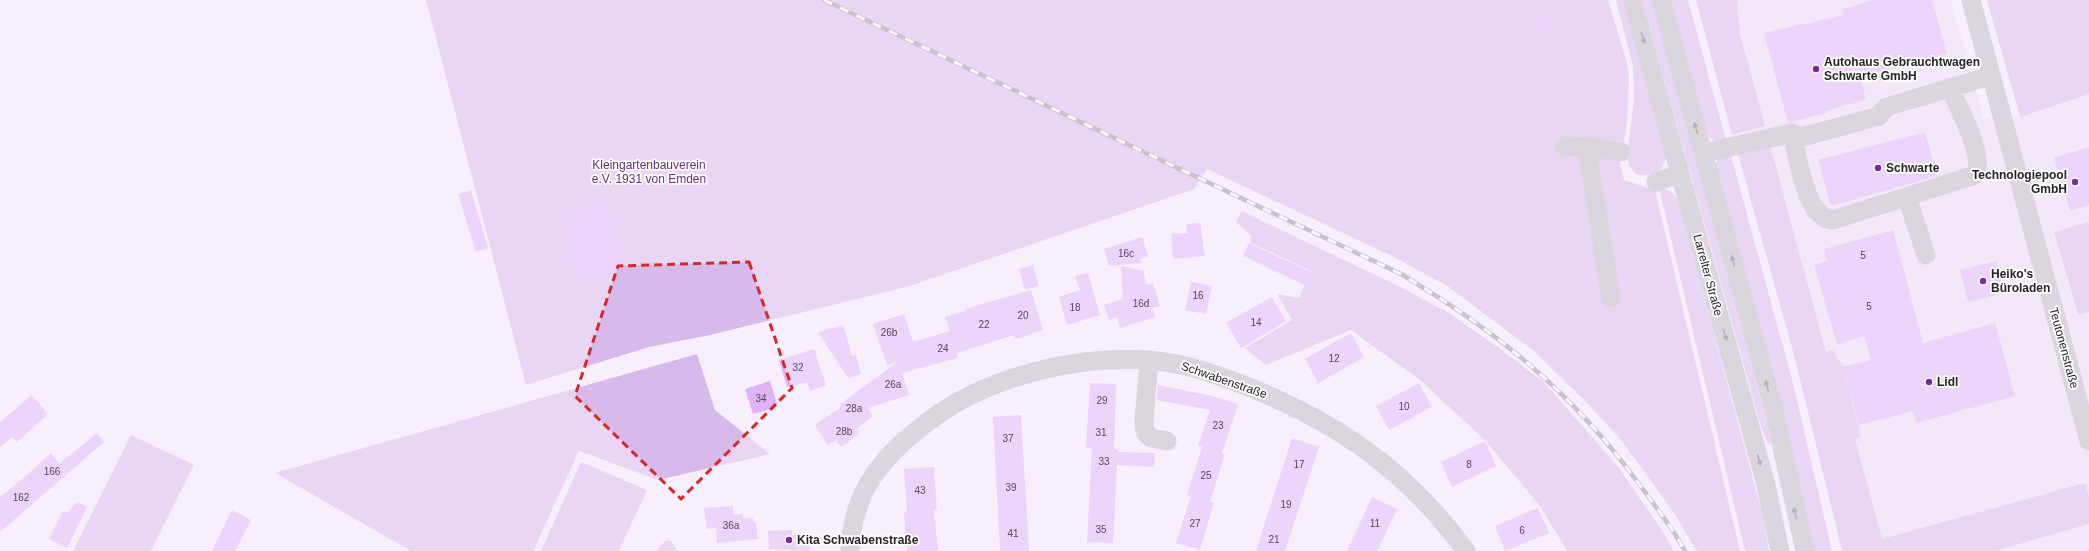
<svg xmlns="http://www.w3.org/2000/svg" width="2089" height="551" viewBox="0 0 2089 551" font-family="Arial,sans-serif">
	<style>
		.built { fill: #ece0f4 }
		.green { fill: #d8b9eb }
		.building { fill: #dfb3f8 }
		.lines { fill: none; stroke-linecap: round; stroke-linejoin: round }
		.minor { stroke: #b9b5bb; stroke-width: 19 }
		.rail-casing { stroke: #938d96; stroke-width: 4.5 }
		.rail { stroke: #fff; stroke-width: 3; stroke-dasharray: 9; stroke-linecap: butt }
		.oneway { fill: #68656a }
		.marked { fill: none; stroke: #d62828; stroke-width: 3; stroke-dasharray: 8 5; stroke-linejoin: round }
		.poi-dot { fill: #792b9d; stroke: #fff; stroke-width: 1.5 }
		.labels { text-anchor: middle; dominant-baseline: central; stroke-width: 3.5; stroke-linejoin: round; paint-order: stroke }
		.number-label { font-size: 10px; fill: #54475b }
		.poi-label { font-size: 12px; font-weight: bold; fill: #262327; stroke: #fff; text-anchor: start }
		.park-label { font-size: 12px; fill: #642f7e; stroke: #fff }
		.street-label { font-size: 12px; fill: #262327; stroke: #fff }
	</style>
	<rect width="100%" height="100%" fill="#f7effc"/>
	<path class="built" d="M1705,0H1951L1984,119L2020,117L2089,94V222L2054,233L2077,315L2089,312V551H1870L1799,350Z"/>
	<path class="green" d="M426,0H1608L1627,63L1629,78L1627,122L1620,163L1624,180L1655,190L1740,551H1697L1672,510L1621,440L1589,405L1534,351L1449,287L1394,257L1207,169L1194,189L910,286L710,335L649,347L526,385Z
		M1616,0H1622L1666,157C1661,175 1655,176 1637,175L1629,166L1627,156L1634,100L1633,67Z
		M1642,0H1652L1763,408L1771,443L1768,444L1761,427Z
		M1670,0H1688L1726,140L1717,142L1710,138L1705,130Z
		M1696,0H1737L1740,34L1765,126L1732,135Z
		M1987,0H2089V94L2020,117Z
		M1770,145L1826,352L1833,350L1843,367L1861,437L1855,439L1882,539L2085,483L2089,496V524L1995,551H1842L1795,359L1738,154Z
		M1730,152L1793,383L1832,551H1814L1774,376L1715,165L1720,155Z
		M1659,188L1671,191L1678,200L1763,516L1769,551H1745Z
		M1242,211L1398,286L1449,313L1502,350L1545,383L1618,467L1660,527L1674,551H1567L1540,506L1486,441L1420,380L1351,330L1266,365L1245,348L1292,320L1277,294L1299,298L1311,271L1251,243V236L1236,222Z
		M2089,222V312L2078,315L2054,232Z
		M697,354L715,410L770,454L658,480L579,451L533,551H411L275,473Z
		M131,435L194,465L151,551H73Z
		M581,462L647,490L619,551H541Z
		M667,540L672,542L678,551H656L664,542Z"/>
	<path class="building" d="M1873,0H1932L1947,54L1860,77L1866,100L1825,111L1826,113L1788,123L1764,33L1844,15L1842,9Z
		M1550,14L1555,28L1537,34L1532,20Z
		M1925,132L1937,176L1831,206L1818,160Z
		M2089,147V205L2070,211L2054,158Z
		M471,190L488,248L476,252L458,194Z
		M607,203L625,269L579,281L561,215Z
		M1200,223L1205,256L1173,259L1171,234L1187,233L1186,224Z
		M1893,230L1923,343L1995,323L2015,396L1916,423L1913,411L1859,425L1843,367L1871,360L1864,336L1837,344L1814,265L1827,261L1824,249Z
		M1142,237L1148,256L1140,259L1141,263L1109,266L1104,249Z
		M1249,243L1311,272L1305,285L1243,256Z
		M1997,261L2005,293L1968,302L1960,270Z
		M1033,265L1039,286L1025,290L1019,269Z
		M1121,266L1143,271L1147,285L1153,283L1160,306L1152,308L1155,317L1120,328L1117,317L1109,320L1104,305L1123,299Z
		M1088,273L1100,315L1067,325L1059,297L1080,290L1075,276Z
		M1191,282L1212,286L1206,314L1185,310Z
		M1031,290L1043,330L1015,339L1014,335L957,353L958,358L902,373L909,395L868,408L873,416L856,429L859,434L841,447L836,440L828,445L815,425L841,407L839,405L897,362L887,365L873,324L904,314L913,342L950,331L945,317L965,311V309Z
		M1272,297L1286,321L1241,348L1226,323Z
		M843,325L852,356L856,355L861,374L848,378L818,332Z
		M1351,333L1364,357L1318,383L1305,359Z
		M814,349L826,385L810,391L807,382L787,387L779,360Z
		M770,381L778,407L753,414L745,389Z
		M1090,383L1116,384L1114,449H1118V452L1155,453L1154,467L1117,465L1113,543L1087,542L1092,448H1086Z
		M1419,383L1432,407L1389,430L1376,406Z
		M1158,385L1208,395L1238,404L1222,453L1225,454L1210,502L1214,503L1200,550L1176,543L1191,496L1187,495L1202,447L1198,446L1210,410L1157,400Z
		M32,395L48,414L17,442L12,437L0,447V422Z
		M1021,415L1029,551H1000L993,417Z
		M97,433L104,442L0,532V497L19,482L51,453L59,464Z
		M1292,438L1319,447L1285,551H1256Z
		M1485,441L1496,466L1452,487L1441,462Z
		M934,467L937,510H934L938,551H907L904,513L907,512L904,469Z
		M1372,497L1397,509L1377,551H1347Z
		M77,502L87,507L67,548L49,539L63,511L67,513Z
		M733,506V515L743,514V519L753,518V522H756L758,539L717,543L716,528L707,529L704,508Z
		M1538,508L1549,533L1505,551L1495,526Z
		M232,510L251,520L235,551H212Z
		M792,530V535L809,534L810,551L769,549L768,531Z"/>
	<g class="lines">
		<path class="minor" d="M1632,0L1765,481L1780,551
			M1661,0L1773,407L1805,551
			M1971,0L2089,441
			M1792,133C1798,156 1805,219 1833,220L1975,175C1986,158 1958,106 1950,88
			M1564,146L1588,147L1621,152
			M1588,147V156L1611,298
			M1703,153L1792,133L1802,137L1879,116L1886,107L1990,76
			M1656,182L1680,174
			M1907,197L1926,255
			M1149,361L1144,420L1145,432L1151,438L1167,441
			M850,551C852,491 883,455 929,421C959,398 994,383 1030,373C1072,361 1113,357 1157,361C1188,364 1217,375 1246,386C1339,423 1406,470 1466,551"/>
		<defs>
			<path id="rail" d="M824,0L1401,274C1499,333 1571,391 1639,484C1655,506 1672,527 1685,551"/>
		</defs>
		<use href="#rail" class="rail-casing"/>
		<use href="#rail" class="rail"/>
	</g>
	<defs><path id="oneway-solid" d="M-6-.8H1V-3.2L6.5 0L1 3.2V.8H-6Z"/></defs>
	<g class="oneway">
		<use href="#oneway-solid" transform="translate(1643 38) rotate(74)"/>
		<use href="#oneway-solid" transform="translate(1696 128) rotate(-105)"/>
		<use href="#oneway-solid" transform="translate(1733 261) rotate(-105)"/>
		<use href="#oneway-solid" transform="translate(1725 335) rotate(75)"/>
		<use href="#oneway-solid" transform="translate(1767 386) rotate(-105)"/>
		<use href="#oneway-solid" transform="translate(1759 460) rotate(75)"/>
		<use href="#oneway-solid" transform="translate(1795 513) rotate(-103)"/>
	</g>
	<path d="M0 0H2089V551H0ZM749,262L792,388L681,499L575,396L618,266Z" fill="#f7effc" fill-opacity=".55" fill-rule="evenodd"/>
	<path class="marked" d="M749,262L792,388L681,499L575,396L618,266Z"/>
	<g class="poi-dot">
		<circle cx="1816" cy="69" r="4"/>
		<circle cx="1878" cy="168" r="4"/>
		<circle cx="2075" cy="182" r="4"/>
		<circle cx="1983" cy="281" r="4"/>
		<circle cx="1929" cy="382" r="4"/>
		<circle cx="789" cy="540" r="4"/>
	</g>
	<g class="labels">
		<g class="number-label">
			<text x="1126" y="253">16c</text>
			<text x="1863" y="255">5</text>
			<text x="1198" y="295">16</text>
			<text x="1141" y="303">16d</text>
			<text x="1869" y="306">5</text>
			<text x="1075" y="307">18</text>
			<text x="1023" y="315">20</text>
			<text x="1256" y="322">14</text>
			<text x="984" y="324">22</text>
			<text x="889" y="332">26b</text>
			<text x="943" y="348">24</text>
			<text x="1334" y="358">12</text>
			<text x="798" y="367">32</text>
			<text x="893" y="384">26a</text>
			<text x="761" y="398">34</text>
			<text x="1102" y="400">29</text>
			<text x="1404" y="406">10</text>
			<text x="854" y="408">28a</text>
			<text x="1218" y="425">23</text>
			<text x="844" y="431">28b</text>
			<text x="1101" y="432">31</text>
			<text x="1008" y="438">37</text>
			<text x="1104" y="461">33</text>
			<text x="1299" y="464">17</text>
			<text x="1469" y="464">8</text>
			<text x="52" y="471">166</text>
			<text x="1206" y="475">25</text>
			<text x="1011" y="487">39</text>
			<text x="920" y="490">43</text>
			<text x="21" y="497">162</text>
			<text x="1286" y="504">19</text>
			<text x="1195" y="523">27</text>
			<text x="1375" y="523">11</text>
			<text x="731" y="525">36a</text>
			<text x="1101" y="529">35</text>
			<text x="1522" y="530">6</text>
			<text x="1013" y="533">41</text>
			<text x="1274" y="539">21</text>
		</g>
		<g class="poi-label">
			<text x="1824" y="62">Autohaus Gebrauchtwagen<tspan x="1824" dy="14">Schwarte GmbH</tspan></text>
			<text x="1886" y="168">Schwarte</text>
			<text x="2067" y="175" text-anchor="end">Technologiepool<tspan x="2067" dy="14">GmbH</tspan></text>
			<text x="1991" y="274">Heiko's<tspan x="1991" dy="14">Büroladen</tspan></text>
			<text x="1937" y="382">Lidl</text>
			<text x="797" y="540">Kita Schwabenstraße</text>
		</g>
		<g class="park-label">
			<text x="649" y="165">Kleingartenbauverein<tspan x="649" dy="14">e.V. 1931 von Emden</tspan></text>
		</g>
		<g class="street-label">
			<text transform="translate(1708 275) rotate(75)">Larrelter Straße</text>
			<text transform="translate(2064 348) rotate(75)">Teutonenstraße</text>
			<text transform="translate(1224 380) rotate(19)">Schwabenstraße</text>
		</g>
	</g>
</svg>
